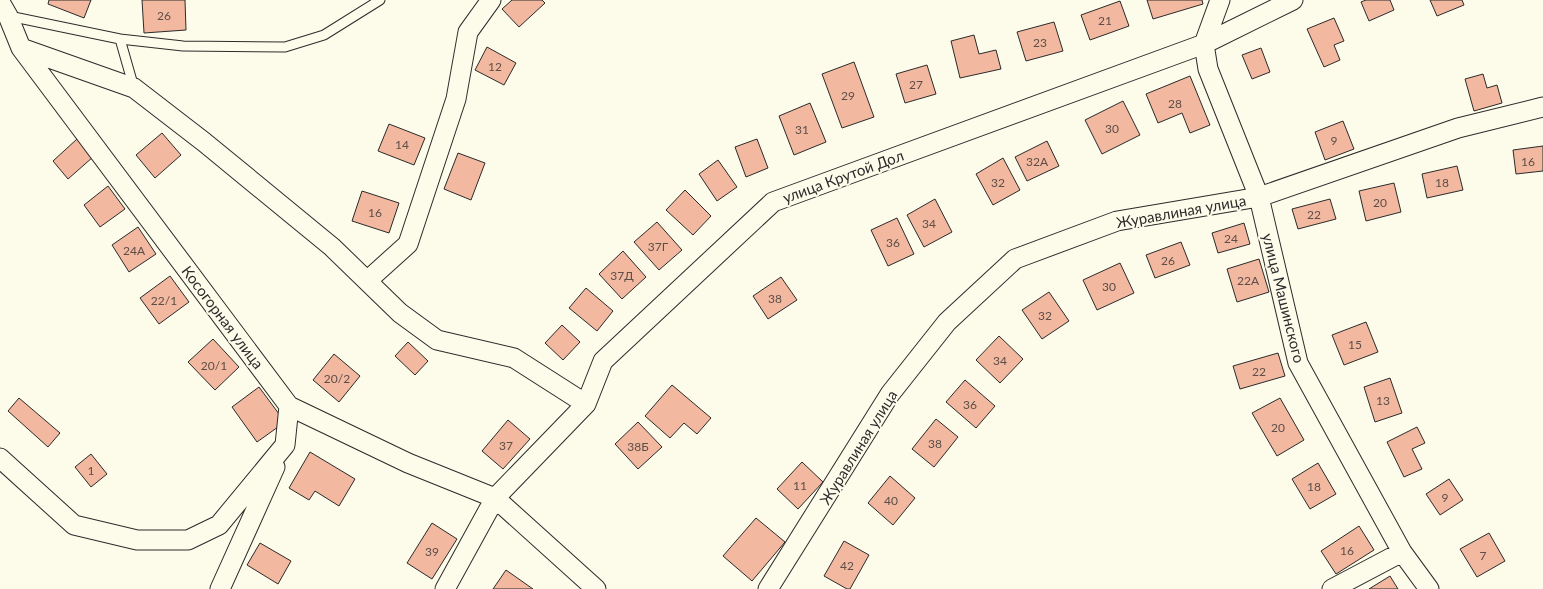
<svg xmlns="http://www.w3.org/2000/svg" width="1543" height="589" viewBox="0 0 1543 589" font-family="Lato,sans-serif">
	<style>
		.building { fill: #f2b8a0; stroke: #2b2b2b }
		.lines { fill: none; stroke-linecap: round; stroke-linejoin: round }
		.service-casing { stroke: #2b2b2b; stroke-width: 11 }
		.minor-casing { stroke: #2b2b2b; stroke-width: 21 }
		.service { stroke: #fdfbea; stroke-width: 9 }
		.minor { stroke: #fdfbea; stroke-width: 19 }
		.labels { text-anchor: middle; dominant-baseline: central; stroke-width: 4; stroke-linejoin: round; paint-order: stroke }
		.number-label { font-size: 12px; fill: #5d4e48 }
		.street-label { font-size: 15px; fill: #2b2b2b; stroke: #fdfbea }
	</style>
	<rect width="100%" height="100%" fill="#fdfbea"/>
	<path class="building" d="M49,0H91L84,18L48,4Z
		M142,0H185L186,30L144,33Z
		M512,0H542L545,3L519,27L502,9Z
		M1147,0H1202L1203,4L1153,19Z
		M1366,0H1390L1394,10L1369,21L1361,2Z
		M1430,0H1462L1464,5L1437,16Z
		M1120,1L1129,26L1090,40L1081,15Z
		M1334,18L1344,41L1334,45L1340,60L1324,67L1307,29Z
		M1054,22L1063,51L1026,61L1017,32Z
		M974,35L979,54L996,50L1001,69L960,78L951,41Z
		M487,47L516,63L504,85L475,70Z
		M1261,48L1270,72L1252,79L1242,55Z
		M854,62L874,117L842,128L822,74Z
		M927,65L936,94L905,103L896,74Z
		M1483,74L1487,88L1497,85L1502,103L1474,111L1465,79Z
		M1190,76L1210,125L1190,133L1182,113L1158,123L1146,94Z
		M1123,101L1140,135L1102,154L1085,120Z
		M810,103L826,142L794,155L779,116Z
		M1343,121L1354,149L1325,160L1315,132Z
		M389,124L425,138L414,165L378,151Z
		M162,133L181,155L155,178L136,155Z
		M77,139L93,157L68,179L53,161Z
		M757,139L768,168L746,177L735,147Z
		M1047,141L1059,166L1027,181L1015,157Z
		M1543,146V171L1516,174L1513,150Z
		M458,153L485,163L471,200L444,189Z
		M1003,158L1020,190L993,205L976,174Z
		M718,160L737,187L717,201L699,174Z
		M1457,166L1463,190L1427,198L1422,174Z
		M1394,183L1401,212L1366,221L1359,191Z
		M108,186L125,209L100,227L84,205Z
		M685,190L711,216L693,235L666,210Z
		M362,191L399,203L389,233L352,221Z
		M935,199L952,232L924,247L907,215Z
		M1330,199L1336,219L1298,229L1292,209Z
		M897,218L914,254L888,266L871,230Z
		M657,222L682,250L659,270L634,242Z
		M1244,223L1250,244L1218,253L1212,233Z
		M138,227L156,254L129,272L112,245Z
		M1181,242L1190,265L1155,278L1146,255Z
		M623,251L646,277L622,299L599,274Z
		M1259,259L1269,292L1237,302L1227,269Z
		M1120,263L1134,293L1097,310L1083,280Z
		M170,276L189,302L159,324L140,298Z
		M781,277L797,300L768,319L753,296Z
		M586,288L613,311L597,331L569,308Z
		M1049,292L1069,321L1042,339L1022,310Z
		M1366,322L1378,352L1344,365L1332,335Z
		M562,325L580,342L563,360L545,343Z
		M999,336L1023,359L1000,383L976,360Z
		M213,339L239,367L215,390L188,362Z
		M408,342L428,361L415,375L395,356Z
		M1278,353L1285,376L1240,389L1233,366Z
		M334,354L360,376L339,402L313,380Z
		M1390,378L1402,413L1375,422L1364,387Z
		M965,380L995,406L976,428L946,402Z
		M672,385L711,418L697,434L684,423L670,438L645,416Z
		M259,387L285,422L257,442L232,407Z
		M19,398L60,433L48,447L8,411Z
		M1280,398L1304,440L1277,456L1252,413Z
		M936,419L958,437L934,467L912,449Z
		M508,420L530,439L503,469L482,451Z
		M638,422L662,447L638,469L615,444Z
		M1417,427L1425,443L1412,449L1422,469L1404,477L1387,442Z
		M310,452L355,479L339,506L315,491L309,500L289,488Z
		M91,454L107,474L91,487L75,467Z
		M802,462L823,482L798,509L777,489Z
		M1318,463L1336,494L1310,509L1292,479Z
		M890,476L915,498L893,525L868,503Z
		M1449,479L1463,500L1440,515L1426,494Z
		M756,518L785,542L752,581L723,556Z
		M432,523L457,539L432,579L407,563Z
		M1359,526L1374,550L1336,574L1321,551Z
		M1489,533L1505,561L1477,577L1460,549Z
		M844,541L869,555L850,589H847L824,576Z
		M260,543L291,561L278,584L247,565Z
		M506,570L533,589H493Z
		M1390,576L1398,589H1369Z"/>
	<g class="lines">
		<defs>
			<path id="service" d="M9,16L120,39L134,88
				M120,39L183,46L285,47L324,35L380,0"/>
			<path id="minor" d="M1220,0L1204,44L1208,69L1259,197L1298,363L1402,552L1429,589
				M0,2L8,16L21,48L289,406L408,463L495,498L596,589
				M21,48L134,88L204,142L332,247L400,313L437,340L514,358L586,404
				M367,281L408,244L456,99L468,32L491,0
				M0,458L74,525L137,540H188L219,525L285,445L289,406
				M220,589L275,467
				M445,589L495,498L586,404L603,361L773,202L1204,44L1293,0
				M768,589L890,394L947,322L1015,259L1117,221L1259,197L1458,128L1543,107
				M1332,589L1402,552"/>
		</defs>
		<use href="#service" class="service-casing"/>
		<use href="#minor" class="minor-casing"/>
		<use href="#service" class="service"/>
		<use href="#minor" class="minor"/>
	</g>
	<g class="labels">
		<g class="number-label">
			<text x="164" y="15">26</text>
			<text x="1105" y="20">21</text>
			<text x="1040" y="42">23</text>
			<text x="495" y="66">12</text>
			<text x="916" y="84">27</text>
			<text x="848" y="95">29</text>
			<text x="1175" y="103">28</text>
			<text x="1112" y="128">30</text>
			<text x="802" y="129">31</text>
			<text x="1334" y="140">9</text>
			<text x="402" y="144">14</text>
			<text x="1037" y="161">32А</text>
			<text x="1528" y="161">16</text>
			<text x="998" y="182">32</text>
			<text x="1442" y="182">18</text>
			<text x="1380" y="202">20</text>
			<text x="375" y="212">16</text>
			<text x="1314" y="214">22</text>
			<text x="929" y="223">34</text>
			<text x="1231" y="238">24</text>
			<text x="893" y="242">36</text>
			<text x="658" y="246">37Г</text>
			<text x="134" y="250">24А</text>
			<text x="1168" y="260">26</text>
			<text x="622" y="275">37Д</text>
			<text x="1248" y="280">22А</text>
			<text x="1109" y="286">30</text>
			<text x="775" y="298">38</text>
			<text x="164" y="300">22/1</text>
			<text x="1045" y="315">32</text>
			<text x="1355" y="344">15</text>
			<text x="1000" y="360">34</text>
			<text x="214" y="365">20/1</text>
			<text x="1259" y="371">22</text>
			<text x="337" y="378">20/2</text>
			<text x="1383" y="400">13</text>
			<text x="970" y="404">36</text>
			<text x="1278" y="427">20</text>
			<text x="935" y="443">38</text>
			<text x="506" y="445">37</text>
			<text x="638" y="446">38Б</text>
			<text x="91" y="470">1</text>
			<text x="800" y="485">11</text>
			<text x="1314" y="486">18</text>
			<text x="1445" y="497">9</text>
			<text x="891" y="500">40</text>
			<text x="1347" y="550">16</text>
			<text x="432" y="551">39</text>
			<text x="1483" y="555">7</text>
			<text x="847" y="565">42</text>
		</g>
		<g class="street-label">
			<text transform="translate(843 176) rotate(-20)">улица Крутой Дол</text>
			<text transform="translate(1181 211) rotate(-10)">Журавлиная улица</text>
			<text transform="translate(1284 298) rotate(76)">улица Машинского</text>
			<text transform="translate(223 317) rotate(53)">Косогорная улица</text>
			<text transform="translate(858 447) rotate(-58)">Журавлиная улица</text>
		</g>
	</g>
</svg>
